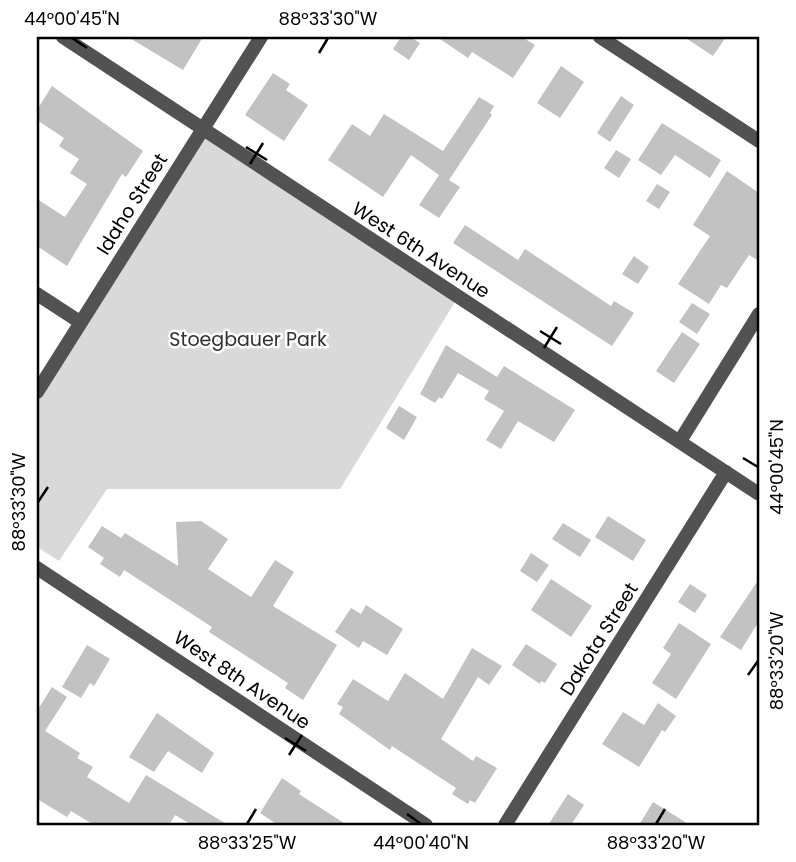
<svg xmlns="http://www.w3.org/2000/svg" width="796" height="862" viewBox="0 0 796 862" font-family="Poppins,sans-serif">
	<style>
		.green { fill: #d9d9d9 }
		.building { fill: #c2c2c2 }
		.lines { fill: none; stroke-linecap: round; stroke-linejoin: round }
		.minor { stroke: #525252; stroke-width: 14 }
		.ticks { fill: none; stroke: #000; stroke-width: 2.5 }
		.labels { text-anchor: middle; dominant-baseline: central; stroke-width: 5; stroke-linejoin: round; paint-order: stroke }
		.street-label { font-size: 19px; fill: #000; stroke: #fff }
		.park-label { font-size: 19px; fill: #303030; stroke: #fff }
		.neatline { fill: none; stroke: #000; stroke-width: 2.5 }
		.ticks-label { font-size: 18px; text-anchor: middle; fill: #000 }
	</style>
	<rect width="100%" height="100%" fill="#fff"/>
	<path class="green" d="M202,128L458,297L340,489H107L59,561L37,547V392Z"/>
	<path class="building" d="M128,37H203L183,70Z
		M401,37H410L420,43L409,60L393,49Z
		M437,37H522L535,45L513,78L472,52L468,58Z
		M684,37H726L713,56Z
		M561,66L584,82L560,118L537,103Z
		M273,73L290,84L286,90L308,105L284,141L245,115Z
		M52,86L143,151L126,177L122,174L67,266L37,246V199L65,217L87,184L70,173L79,159L59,146L64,138L37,120V110Z
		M621,96L634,105L610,142L597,133Z
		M479,97L494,106L490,113L492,115L449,180L460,187L439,218L419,205L439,175L411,155L383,197L328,160L352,124L370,136L384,114L443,151Z
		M662,123L721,160L710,178L675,155L661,175L638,160Z
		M616,150L631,159L619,178L604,168Z
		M727,171L759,193V261L749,255L727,288L721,285L709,304L678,284L710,236L693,225Z
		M657,184L670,192L659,209L646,201Z
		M465,225L518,260L525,249L611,306L614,301L634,313L612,346L453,243Z
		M634,256L649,267L638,284L622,274Z
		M692,303L710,314L697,334L679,322Z
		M682,332L700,344L674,383L656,371Z
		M446,345L497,377L504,366L575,410L554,442L518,421L501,449L486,440L504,411L484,399L489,391L458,373L442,399L439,397L435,403L420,394Z
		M399,406L417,417L404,440L386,428Z
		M608,516L646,540L633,561L595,537Z
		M201,521L228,539L208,569L251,597L275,560L294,572L273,606L337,645L303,700L285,688L288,683L209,632L212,627L124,570L120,577L100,564L104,558L88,547L102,526L121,538L125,533L178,566L176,522Z
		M563,523L591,540L580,557L552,539Z
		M531,553L549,565L537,582L520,571Z
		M551,579L592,606L571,637L531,610Z
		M759,579V621L741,650L720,637Z
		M690,584L707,595L695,613L678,602Z
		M366,605L403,629L387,655L363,641L359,648L335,632L351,608L361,614Z
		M679,623L711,644L676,699L652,683L671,654L663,648Z
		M526,644L557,664L545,683L541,681L540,684L512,665Z
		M87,645L110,659L94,686L90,683L81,698L62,687Z
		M472,648L502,666L489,685L478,677L441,739L473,761L476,756L497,768L475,803L470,800L468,804L452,794L456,788L392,746L390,750L339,714L343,707L337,704L353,679L388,701L405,673L443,699Z
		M52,687L67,697L45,731L80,753L77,758L93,767L87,777L129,803L146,775L228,825H192L175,815L169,825H94L71,811L67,817L37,799V711Z
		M658,703L676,716L665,732L662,730L639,767L602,744L623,712L644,725Z
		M157,713L214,753L202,773L168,751L154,772L129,757Z
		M282,778L301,791L299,794L347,825H278L260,813Z
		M568,794L584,805L571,825H548Z
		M653,802L690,825H639Z"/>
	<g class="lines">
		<path class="minor" d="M63,37L759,494
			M600,37L759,141
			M37,294L80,322
			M37,392L261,37
			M680,441L759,314
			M37,568L426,825
			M505,825L726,472"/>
	</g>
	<path class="ticks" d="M72,38L87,48M319,53L328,38M246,147L267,160M250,164L263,143M540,331L561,344M544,348L557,327M743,458L758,467M38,502L48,487M748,675L758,661M285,738L306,751M289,755L302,735M407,814L421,824M247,824L256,809M656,824L665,809"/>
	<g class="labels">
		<g class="street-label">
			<text transform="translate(132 204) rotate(-58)">Idaho Street</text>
			<text transform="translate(421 250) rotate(33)">West 6th Avenue</text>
			<text transform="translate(599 639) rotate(-58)">Dakota Street</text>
			<text transform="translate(242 680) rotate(34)">West 8th Avenue</text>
		</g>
		<g class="park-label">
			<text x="248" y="339">Stoegbauer Park</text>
		</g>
	</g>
	<rect width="796" height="862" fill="none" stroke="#ffffff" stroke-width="77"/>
	<rect x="38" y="38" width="720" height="786" class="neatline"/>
	<g class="ticks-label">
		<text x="72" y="25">44°00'45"N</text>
		<text x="328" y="25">88°33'30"W</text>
		<text transform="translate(777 467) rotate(-90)" y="6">44°00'45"N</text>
		<text transform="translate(19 502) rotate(-90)" y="6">88°33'30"W</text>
		<text transform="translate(777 661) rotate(-90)" y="6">88°33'20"W</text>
		<text x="247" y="849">88°33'25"W</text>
		<text x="421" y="849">44°00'40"N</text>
		<text x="656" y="849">88°33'20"W</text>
	</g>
</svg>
